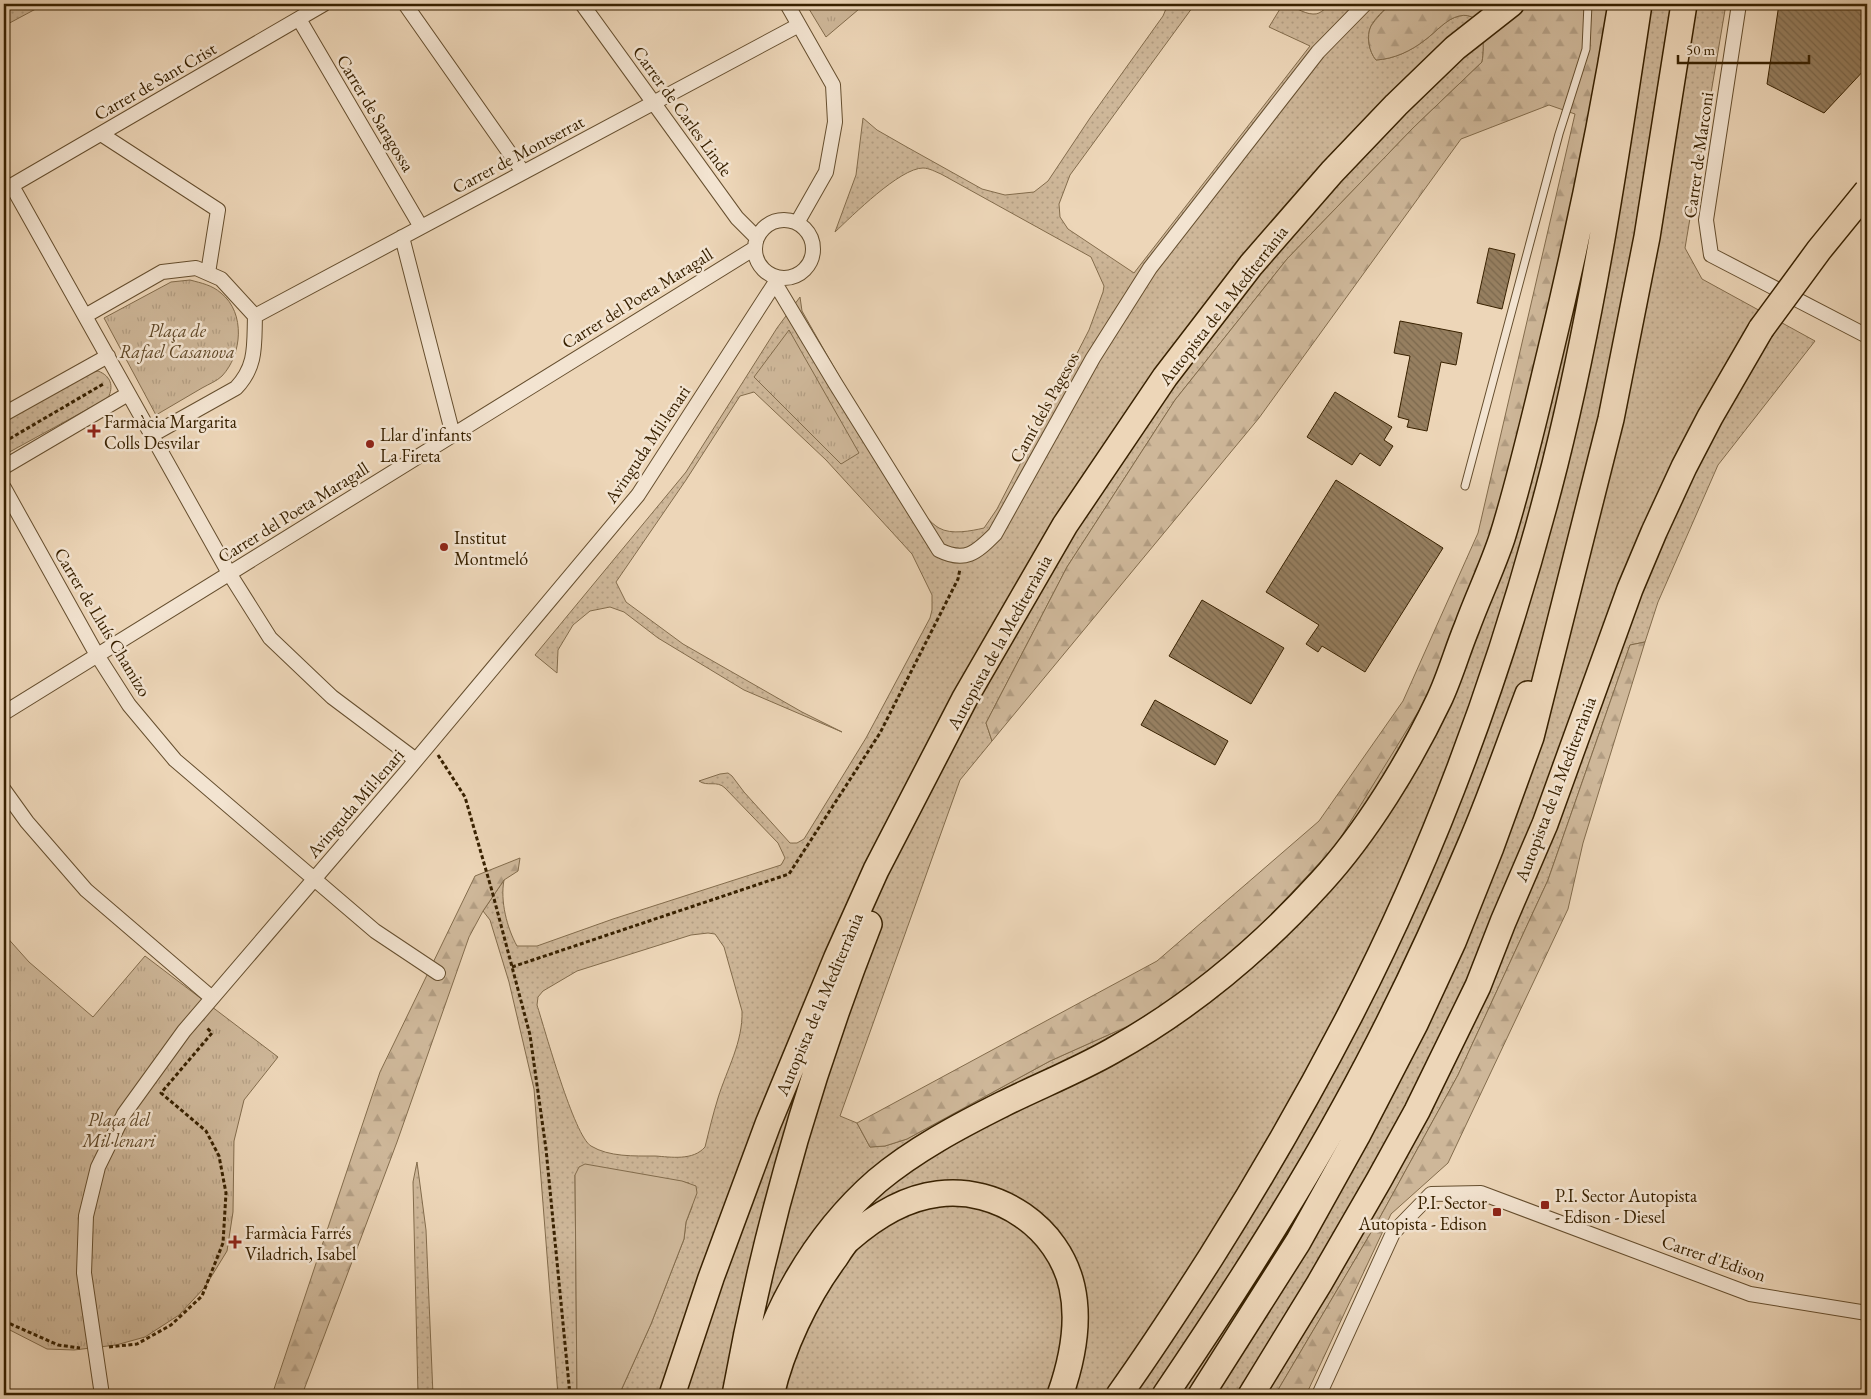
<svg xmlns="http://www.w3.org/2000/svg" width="1871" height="1399" viewBox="0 0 1871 1399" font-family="'EB Garamond',serif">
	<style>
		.grass { fill: url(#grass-dots); stroke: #836c4c; fill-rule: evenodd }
		.forest { fill: url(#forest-firs); stroke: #836c4c }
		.park { fill: url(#park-tufts); stroke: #836c4c }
		.garden { fill: #ceb799; stroke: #836c4c }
		.building { fill: url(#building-back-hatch); stroke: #382100 }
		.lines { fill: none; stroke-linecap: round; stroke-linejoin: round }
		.lane-casing { stroke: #654e2e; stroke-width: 9 }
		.street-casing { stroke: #654e2e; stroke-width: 16 }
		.highway-casing { stroke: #382100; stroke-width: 28 }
		.path { stroke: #382100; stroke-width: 3; stroke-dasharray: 4 2.5; stroke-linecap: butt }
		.lane { stroke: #f3e4d1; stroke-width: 7 }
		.street { stroke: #f3e4d1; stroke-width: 14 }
		.highway { stroke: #edd6b8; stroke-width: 25 }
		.highway-bridge-casing { stroke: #382100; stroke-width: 28; stroke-linecap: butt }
		.highway-bridge { stroke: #edd6b8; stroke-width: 25 }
		.poi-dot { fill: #8f2418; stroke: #f3e4d1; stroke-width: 2 }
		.labels { text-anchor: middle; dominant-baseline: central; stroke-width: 5; stroke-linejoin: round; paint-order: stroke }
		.street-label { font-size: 18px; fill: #382100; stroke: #f3e4d1 }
		.park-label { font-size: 18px; font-style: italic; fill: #5e4626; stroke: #f3e4d1 }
		.poi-label { font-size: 18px; fill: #382100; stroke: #f3e4d1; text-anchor: start }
	</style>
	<defs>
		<pattern id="grass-dots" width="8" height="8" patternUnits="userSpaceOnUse" patternTransform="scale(1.25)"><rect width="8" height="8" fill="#ceb799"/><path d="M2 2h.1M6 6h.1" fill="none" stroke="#b29d82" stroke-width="1.8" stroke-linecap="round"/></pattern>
		<pattern id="forest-firs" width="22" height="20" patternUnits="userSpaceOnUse" patternTransform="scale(1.25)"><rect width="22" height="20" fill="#ceb799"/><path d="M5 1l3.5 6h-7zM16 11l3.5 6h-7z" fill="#b29d82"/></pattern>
		<pattern id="park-tufts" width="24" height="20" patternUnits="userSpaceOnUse" patternTransform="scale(1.25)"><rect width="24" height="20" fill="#ceb799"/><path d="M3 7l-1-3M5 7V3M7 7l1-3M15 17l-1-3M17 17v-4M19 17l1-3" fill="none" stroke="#b29d82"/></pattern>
		<pattern id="building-back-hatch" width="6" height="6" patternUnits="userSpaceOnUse" patternTransform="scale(1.25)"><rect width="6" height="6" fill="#967f60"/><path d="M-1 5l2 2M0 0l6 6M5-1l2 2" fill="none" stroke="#7b684d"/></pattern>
	</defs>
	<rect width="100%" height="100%" fill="#edd6b8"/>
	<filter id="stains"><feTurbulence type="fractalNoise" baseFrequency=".004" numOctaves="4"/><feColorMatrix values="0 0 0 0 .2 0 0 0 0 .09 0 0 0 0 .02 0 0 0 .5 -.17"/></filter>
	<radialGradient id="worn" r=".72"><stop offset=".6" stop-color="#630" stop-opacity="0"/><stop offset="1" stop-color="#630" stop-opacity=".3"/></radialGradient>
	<path class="grass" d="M4,4H45L4,26Z
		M1168,4H1195L1070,175L1059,204L1060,217L1068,229L1134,273L1310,46L1269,27L1283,4C1291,4 1303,14 1313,14C1322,15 1326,5 1334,4C1347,1 1375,4 1390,4C1384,10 1375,18 1371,26C1366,36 1369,52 1376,60C1394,59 1411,51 1425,40C1436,32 1446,19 1459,16C1485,10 1485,46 1482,62L1413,128L1287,259L1175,400L1067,567L986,723L992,741L960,780L840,1116L857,1123L870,1147L885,1146L907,1139L1050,1061L1155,1014L1336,845L1481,571L1610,4H1726L1685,248L1702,279L1815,341L1718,465L1658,602L1645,642L1630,645L1548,880L1458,1075L1379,1219L1275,1395H619L651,1324L684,1239L686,1222L692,1207L689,1183L642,1175H575L577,1395H558L534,1089L509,982L490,920L483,911L504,880C500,901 507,928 517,946H537L613,919L781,865L785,858L778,843L725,788C717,780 707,787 699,781L720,774L728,773L732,776L744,792L790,843H797L804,839L866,738L930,618L932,610V595L912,554L826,460L754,392L740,396L686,480L616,582L626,602L683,644L802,712L842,732L744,690L658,638L624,612L610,607L590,611L573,625L558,650L557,673L535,655L686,472L777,328L800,297L802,311C833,366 864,420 898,473C908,489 922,518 939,528C951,535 971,531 984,528L997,509L1089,330L1103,292L1104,286L1091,257L941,174C936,172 929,168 923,168C900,168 852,216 835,232L856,175L863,118L877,130L905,146L982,189L1005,195L1034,192L1048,181L1090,118L1163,16ZM708,933L715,934L724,947L742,1011C743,1042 727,1069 718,1098C713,1114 709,1131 705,1147C693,1161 671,1157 655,1156C634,1156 609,1157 591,1146C574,1136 545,1030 537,1005L538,997L543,991L577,971L691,935Z
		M98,371C111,376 114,386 108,398L4,455V421L90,373Z
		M417,1162L426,1230L433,1395H418L413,1182Z"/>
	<path class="forest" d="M1390,4H1610L1586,147L1522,431L1481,571L1426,699L1336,845L1254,933L1155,1014L1050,1061L907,1139L885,1146L870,1147L857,1123L1157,961L1319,821L1403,701L1478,533L1575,114L1549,105L1461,139L1259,418L992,741L986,723L1067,567L1175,400L1287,259L1413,128L1482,62C1485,46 1485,10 1459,16C1446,19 1436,32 1425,40C1411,51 1394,59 1376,60C1369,52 1366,36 1371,26C1376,18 1384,11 1390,4Z
		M1645,642L1583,843L1568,909L1448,1163L1391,1214L1306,1395H1275L1379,1219L1458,1075L1548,880L1630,645Z
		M520,858L518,871L504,880L483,911L469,937L397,1142L302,1395H272L380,1072L475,876Z"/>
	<path class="park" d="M806,4H865L826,37Z
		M190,280C201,283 212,285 221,293C246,313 242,355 222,376C217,381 209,384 202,388C187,397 171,406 156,415L104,318L171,282Z
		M789,330L859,453L841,464L754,377Z
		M4,934L29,962L93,1017L145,956L278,1057L244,1100L234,1141L233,1212L227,1251L205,1287L179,1315L145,1337L116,1345L74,1350L47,1349L4,1327Z"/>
	<path class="garden" d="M585,1164L682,1181L696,1186L697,1193L686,1222L684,1239L651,1324L619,1395H577L575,1175L579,1167Z"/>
	<path class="building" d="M1779,4H1867V67L1824,113L1767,84Z
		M1489,248L1515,254L1502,309L1477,303Z
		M1400,321L1462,333L1456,365L1441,362L1427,431L1407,427L1409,420L1398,417L1410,356L1394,353Z
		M1335,392L1392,427L1384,440L1393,446L1380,466L1360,453L1352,465L1307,437Z
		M1336,480L1443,548L1365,672L1322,646L1318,652L1306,644L1319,625L1266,592Z
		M1202,600L1284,648L1251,704L1169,656Z
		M1155,700L1228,741L1215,765L1141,725Z"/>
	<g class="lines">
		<defs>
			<path id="lane" d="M1465,486L1559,134L1586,49L1588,4"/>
			<path id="street" d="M405,4L523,172
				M582,4L737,218L757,238
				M787,4L833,85L835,122L826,172L797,223
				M1739,4L1706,220L1711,255L1867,336
				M299,19L421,227
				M101,134L218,210L208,273
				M12,186L229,573L270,638L332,697L416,760
				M4,190L324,4
				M755 249a29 29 0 1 1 58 0a29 29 0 1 1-58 0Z
				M402,237L453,435
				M775,283L835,383L939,550C965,563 976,553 995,534L1093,358L1150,268L1318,52L1365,4
				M85,316L162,272L196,268L221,279L255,316C254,345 257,366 236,388L152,435
				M255,316L799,25
				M4,414L108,356
				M4,467L128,394
				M4,488L97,655L129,705L175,760L375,931L438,973
				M4,713L755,248
				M4,790L27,822L86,890L212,998
				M102,1395L84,1273L86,1216L98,1167L124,1114L184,1031L406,772L638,495L775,283V277
				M1319,1395L1393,1233L1431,1194L1481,1193L1750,1294L1867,1313"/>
			<path id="highway" d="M672,1395L711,1278L768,1124L837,957L876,870L965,698L1065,525L1165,377L1251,265L1332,172L1396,105L1455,48L1511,4
				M735,1395C764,1234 809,1077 869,924
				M751,1395C770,1315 814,1236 877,1181C914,1150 959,1126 1003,1104C1039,1086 1077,1071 1112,1051C1191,1007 1260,949 1321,882C1366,833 1410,761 1439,700C1450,677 1457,651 1467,627C1478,597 1492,568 1502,538C1521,477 1535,415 1550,353C1578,237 1602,121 1621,4
				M771,1395C782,1348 806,1297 835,1258C839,1252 843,1245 848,1240C873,1218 904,1198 938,1194C998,1186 1059,1228 1072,1287C1080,1323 1072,1361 1060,1395
				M1119,1395C1151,1350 1181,1304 1211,1257C1261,1178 1307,1098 1350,1015C1440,841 1507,654 1555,464C1593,312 1616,158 1639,4
				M1165,1395C1228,1302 1290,1207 1344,1108C1391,1023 1433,933 1471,843C1492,794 1509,744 1528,694
				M1201,1395L1298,1242L1357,1136L1415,1024L1453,942L1491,847L1531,737L1611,419L1647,237L1684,4
				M1251,1395L1319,1284L1379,1180L1417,1111L1478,986L1503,922L1545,824L1630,589L1654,532L1684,467L1710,417L1761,329"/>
		</defs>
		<use href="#lane" class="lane-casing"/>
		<use href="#street" class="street-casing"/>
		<use href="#highway" class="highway-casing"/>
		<path class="path" d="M4,442L105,383
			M438,755L465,797L492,891L530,1035L546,1149L570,1395
			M512,967L789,874L880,733L958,579L960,569
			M4,1321L58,1345L80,1348
			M109,1347L137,1344L171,1325L202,1296L223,1243L226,1193L219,1156L206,1131L161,1093L212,1033L206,1027"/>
		<use href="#lane" class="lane"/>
		<use href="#street" class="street"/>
		<use href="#highway" class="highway"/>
		<defs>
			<path id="highway-bridge" d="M1761,329L1819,250L1867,191"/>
		</defs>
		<use href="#highway-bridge" class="highway-bridge-casing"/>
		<use href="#highway-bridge" class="highway-bridge"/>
	</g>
	<g class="poi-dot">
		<path d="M91.5 423.5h5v5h5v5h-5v5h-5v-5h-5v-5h5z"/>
		<circle cx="370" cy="444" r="5"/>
		<circle cx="444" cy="547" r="5"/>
		<rect x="1540" y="1200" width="10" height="10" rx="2.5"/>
		<rect x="1492" y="1207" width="10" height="10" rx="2.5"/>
		<path d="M232.5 1234.5h5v5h5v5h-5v5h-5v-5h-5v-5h5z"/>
	</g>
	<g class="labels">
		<g class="street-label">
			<text transform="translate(155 81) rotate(-30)">Carrer de Sant Crist</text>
			<text transform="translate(683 111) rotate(54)">Carrer de Carles Linde</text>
			<text transform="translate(376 113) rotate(59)">Carrer de Saragossa</text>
			<text transform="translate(518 154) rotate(-28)">Carrer de Montserrat</text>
			<text transform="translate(1698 155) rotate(-82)">Carrer de Marconi</text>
			<text transform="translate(637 298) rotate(-32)">Carrer del Poeta Maragall</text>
			<text transform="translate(1223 305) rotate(-52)">Autopista de la Mediterrània</text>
			<text transform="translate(1044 407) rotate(-61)">Camí dels Pagesos</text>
			<text transform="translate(647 444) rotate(-56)">Avinguda Mil·lenari</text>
			<text transform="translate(293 512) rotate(-32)">Carrer del Poeta Maragall</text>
			<text transform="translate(103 622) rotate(59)">Carrer de Lluís Chamizo</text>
			<text transform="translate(999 642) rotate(-61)">Autopista de la Mediterrània</text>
			<text transform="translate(1555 789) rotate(-69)">Autopista de la Mediterrània</text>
			<text transform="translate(355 803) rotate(-49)">Avinguda Mil·lenari</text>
			<text transform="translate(819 1004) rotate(-67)">Autopista de la Mediterrània</text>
			<text transform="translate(1714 1258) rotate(19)">Carrer d'Edison</text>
		</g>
		<g class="park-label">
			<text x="177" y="330">Plaça de<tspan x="177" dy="21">Rafael Casanova</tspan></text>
			<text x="119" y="1119">Plaça del<tspan x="119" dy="21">Mil·lenari</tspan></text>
		</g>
		<g class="poi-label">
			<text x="104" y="421">Farmàcia Margarita<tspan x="104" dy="21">Colls Desvilar</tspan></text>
			<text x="380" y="434">Llar d'infants<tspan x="380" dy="21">La Fireta</tspan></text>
			<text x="454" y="537">Institut<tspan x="454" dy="21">Montmeló</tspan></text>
			<text x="1555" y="1195">P.I. Sector Autopista<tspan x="1555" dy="21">- Edison - Diesel</tspan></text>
			<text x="1487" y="1202" text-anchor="end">P.I. Sector<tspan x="1487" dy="21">Autopista - Edison</tspan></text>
			<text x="245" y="1232">Farmàcia Farrés<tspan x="245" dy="21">Viladrich, Isabel</tspan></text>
		</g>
	</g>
	<rect width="1871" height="1399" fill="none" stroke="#edd6b8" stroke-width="20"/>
	<rect x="5" y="5" width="1861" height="1389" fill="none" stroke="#382100" stroke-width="2.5"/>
	<rect x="10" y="10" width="1851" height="1379" fill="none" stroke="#382100"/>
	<path d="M1678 55v8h131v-8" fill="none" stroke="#382100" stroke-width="2.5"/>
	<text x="1686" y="55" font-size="15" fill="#382100" stroke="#f3e4d1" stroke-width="4" paint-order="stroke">50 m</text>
	<rect width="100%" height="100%" filter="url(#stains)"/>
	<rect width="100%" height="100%" fill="url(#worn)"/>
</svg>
